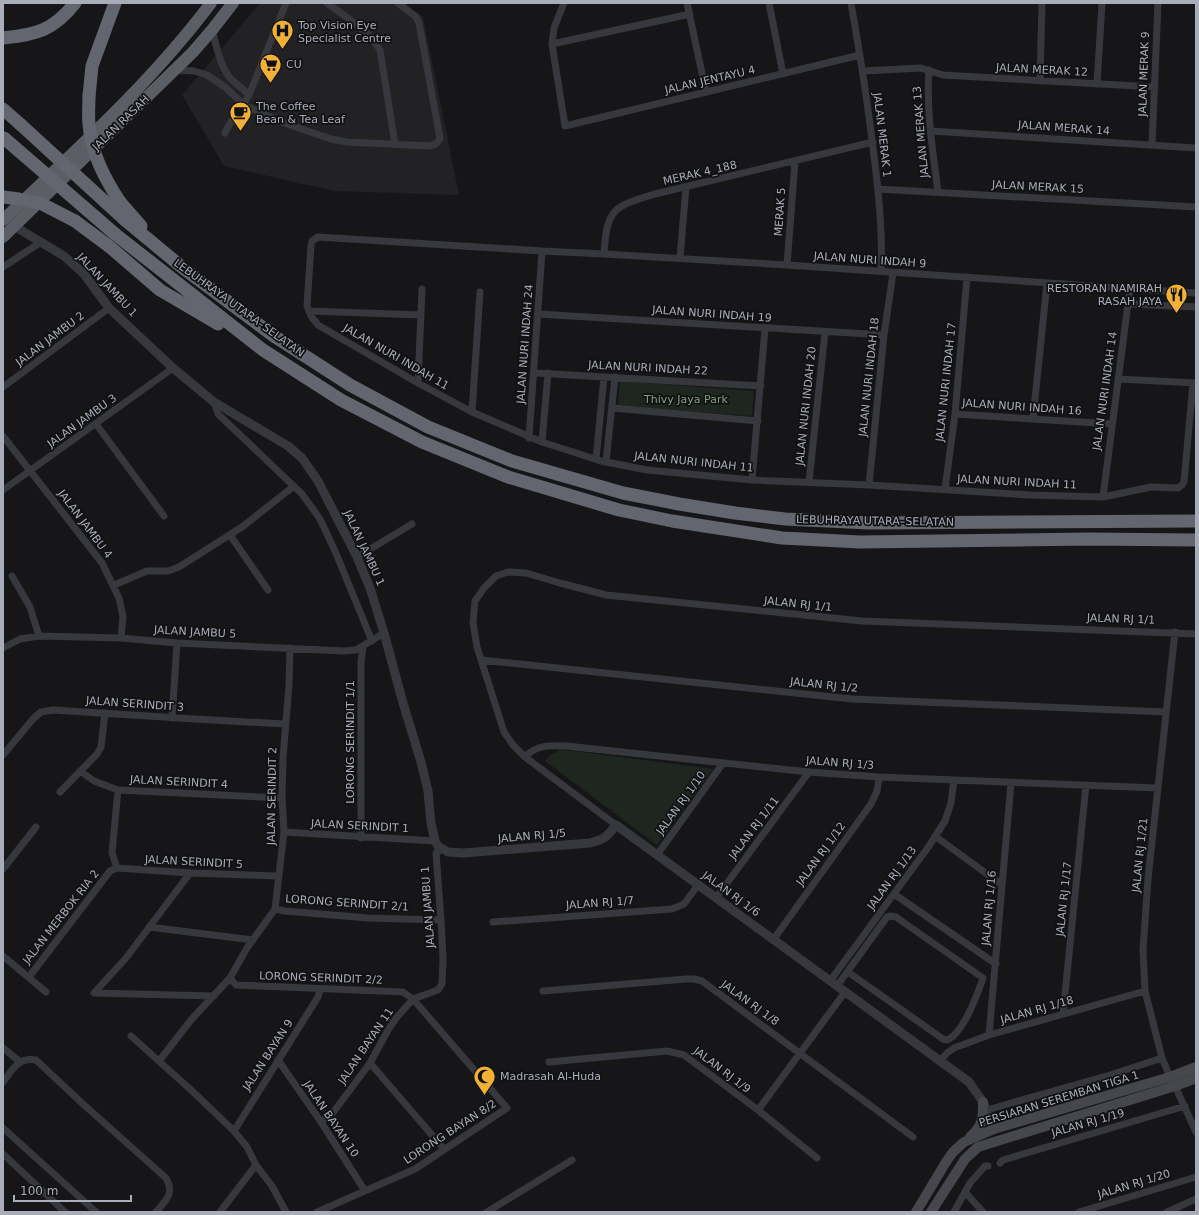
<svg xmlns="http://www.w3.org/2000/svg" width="1199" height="1215" viewBox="0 0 1199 1215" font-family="'DejaVu Sans',sans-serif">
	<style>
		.built { fill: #222225 }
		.green { fill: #1e261f }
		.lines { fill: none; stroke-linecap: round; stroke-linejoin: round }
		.minor { stroke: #37383d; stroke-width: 7 }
		.tertiary { stroke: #37383d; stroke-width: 9 }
		.secondary { stroke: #45474d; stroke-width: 10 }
		.trunk { stroke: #5b5e65; stroke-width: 12 }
		.motorway { stroke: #63666e; stroke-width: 13 }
		.motorway-bridge { stroke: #63666e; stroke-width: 13 }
		.labels { text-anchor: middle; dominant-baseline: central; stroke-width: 3.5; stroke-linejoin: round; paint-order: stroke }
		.poi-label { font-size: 11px; fill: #a8adb8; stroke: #111113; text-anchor: start }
		.street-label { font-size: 11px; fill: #a8adb8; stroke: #111113 }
		.park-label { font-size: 11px; fill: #7fa381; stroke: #111113 }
	</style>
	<rect width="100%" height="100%" fill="#161618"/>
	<path class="built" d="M260,3H404L423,17L459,195L334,191L224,166L182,95Z"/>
	<path class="green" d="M620,381L754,391L752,416L618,406Z
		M560,750L582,752L713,769L657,845L545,761L550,755Z"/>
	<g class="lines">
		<path class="minor" d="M327,3C344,16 370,31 380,50L395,144
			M564,3L554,28L552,44L565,126L860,55
			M687,3L706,92
			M769,3L783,74
			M851,3C860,54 868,105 874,156C879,195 883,233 881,271
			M212,30C217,47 220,68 232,80C238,85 244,90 249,95
			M552,44L690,14
			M175,70L194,71L207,75L225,87L244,105L284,123L331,139L347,142L430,146C436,144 438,143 440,138L419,23L416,17L398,3
			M929,70C926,111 933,152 938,192
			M863,71L921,68L943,75L1155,87
			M1040,81L1042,3
			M1097,84L1102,3
			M931,131L1196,148
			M225,133C231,119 242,108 249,95L286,3
			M1152,145L1158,3
			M878,189L1196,207
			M604,254C607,208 613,207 655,194L873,142
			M680,258L686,187
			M787,265L795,162
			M3,267L41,242
			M1128,304L1196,307
			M309,311L421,315
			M538,314L884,335
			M535,373L761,386
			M1118,379L1196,383
			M418,383L422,289
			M1193,383L1184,482L1182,485L1178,488L1151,487L1103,497L1030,495L869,485L752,480L647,470L601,461L542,442L472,412L418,383L318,325L311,316L307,306L311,245L312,241L318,237L542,251L604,254L787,265L1196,293
			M3,387L109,308
			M214,402L218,414L302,494L320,519L335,551L372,641
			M612,408L758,421
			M472,412L480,292
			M955,414L1112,424
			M1033,418L1047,283
			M96,424L164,516
			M3,436L102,563L119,598L123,617L121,638
			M529,438L542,251
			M542,442L548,373
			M596,459L604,377
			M606,462L615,377
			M752,480L765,328
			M809,482L825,332
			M869,485L884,335L893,273
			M945,489L955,414L967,277
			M3,490L173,368
			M1103,497L1130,288
			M230,535L268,590
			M357,557L412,524
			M12,576L30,607L39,636
			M114,585L147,571H168L179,567L242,527L294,486
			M3,648L20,639L39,636L121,638L177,643L344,651L356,650L384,633
			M481,660L852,699L1166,712
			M172,718L177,643
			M3,755L33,719L41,712L53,710L195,719L285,724
			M525,757C536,745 550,745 566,746L809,772L879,777L1158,788
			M80,771L94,781L118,790L282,798
			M60,792L97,754L101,747L105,713
			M616,825L525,757L513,745L504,732L477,647L473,623L475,601L484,588L496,576L508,572L526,573L560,583L606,595L862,621L1196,634
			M284,832L435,841
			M935,836L1002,885
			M361,838V662L363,646
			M657,855L723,763
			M117,868L112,853L118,790
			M3,869L36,827
			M190,873L126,958L94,993L214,996
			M894,894L996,964
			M716,898L809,772
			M275,909L285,911L368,918L441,920
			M493,922L672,909L684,904L698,885
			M149,927L253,940
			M773,940L871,804L877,791L879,777
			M3,956L46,992
			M29,977L110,871L117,868L190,873L278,876
			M230,978L236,985L403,992L413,999L507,1108L415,1169L317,1212
			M830,981L929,846L945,821L951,803L954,780
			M837,986L887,917L891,916L896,917L983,978C978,993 963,1034 947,1040L943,1039L848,972
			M543,991L686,979H694L702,981L913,1137
			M413,999L438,990L442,984L443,959L441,920L436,853L442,849
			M1063,1014L1086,785
			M989,1035L1011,783
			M131,1036L190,1089L234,1131L247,1147L256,1165L272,1186L286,1212
			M3,1048L19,1061
			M278,1060L321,1122L365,1191
			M159,1061L191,1020L230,978L247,948L275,909L284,832L282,798L283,758L289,685L290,648
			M940,1061L947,1053L954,1048L989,1035L1145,991
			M549,1062L667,1051L684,1055L758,1110L817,1158
			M370,1063L444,1149
			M1170,1077L1162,1058L1145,991L1143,950L1148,879L1175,632
			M3,1082C13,1069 18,1057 36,1060L83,1104L166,1178C175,1194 166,1200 156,1212
			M1175,1086L1196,1132
			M758,1110L845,992
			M987,1110L1110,1075L1162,1058
			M321,1122L332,1114L370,1063L388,1030L397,1017L413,999
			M3,1128L96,1212
			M234,1131L318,997L320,990
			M3,1154L65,1212
			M1000,1163L1003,1160L1185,1106
			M966,1193L983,1212
			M220,1212L256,1165
			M487,1212L572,1160
			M954,1212L970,1183L985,1166H988
			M1079,1212L1196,1177
			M1167,1212L1196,1199"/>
		<path class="tertiary" d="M14,226L64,256L84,274L109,308L173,368L214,402L288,446L302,458L318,481L357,557L370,588L384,633L403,703L421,762L428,791L431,823L435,841L438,846L448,852L463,853L590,843C605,839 607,837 616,825L969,1082L983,1102L994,1129"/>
		<path class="secondary" d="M970,1137C983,1125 983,1119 983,1102
			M916,1212L946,1162L953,1152L964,1142L994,1129L1170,1077L1196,1067
			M931,1212L965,1159L978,1147L1175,1086L1196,1078"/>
		<path class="trunk" d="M3,220C75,151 151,83 211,3
			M3,237L193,52L212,30L233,3"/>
		<path class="motorway" d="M3,38C36,35 54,30 75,3
			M89,96L92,66L115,3
			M3,109L20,124
			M120,202L141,226
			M125,220L183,268L274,336L350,385L428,427L512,461L623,493L679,504L735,513L785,519L869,523L1196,521
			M75,221L110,247L160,290L218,324
			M115,234L263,350L341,400L422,442L508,477L619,510L672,521L782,538L860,542L1089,539L1196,540"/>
		<path class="motorway-bridge" d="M89,96C89,105 88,115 89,124C91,153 105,179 120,202
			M20,124L125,220
			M4,138L115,234
			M3,197L19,199L42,204L75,221"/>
	</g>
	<defs>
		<symbol id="hospital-pin" viewBox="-11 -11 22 30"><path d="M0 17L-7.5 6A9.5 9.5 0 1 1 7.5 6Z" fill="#f2b134" stroke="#111113"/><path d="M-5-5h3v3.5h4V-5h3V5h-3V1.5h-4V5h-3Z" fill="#111"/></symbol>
		<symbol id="supermarket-pin" viewBox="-11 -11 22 30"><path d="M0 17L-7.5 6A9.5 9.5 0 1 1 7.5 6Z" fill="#f2b134" stroke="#111113"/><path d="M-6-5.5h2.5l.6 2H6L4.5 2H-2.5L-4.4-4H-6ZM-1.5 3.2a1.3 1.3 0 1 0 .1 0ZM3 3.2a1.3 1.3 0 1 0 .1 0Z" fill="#111"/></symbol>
		<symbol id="cafe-pin" viewBox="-11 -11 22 30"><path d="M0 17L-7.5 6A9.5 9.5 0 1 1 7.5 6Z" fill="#f2b134" stroke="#111113"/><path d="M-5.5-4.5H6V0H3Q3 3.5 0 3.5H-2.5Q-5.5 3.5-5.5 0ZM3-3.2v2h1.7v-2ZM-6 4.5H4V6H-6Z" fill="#111"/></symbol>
		<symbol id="restaurant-pin" viewBox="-11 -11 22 30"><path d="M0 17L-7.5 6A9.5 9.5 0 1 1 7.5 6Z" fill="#f2b134" stroke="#111113"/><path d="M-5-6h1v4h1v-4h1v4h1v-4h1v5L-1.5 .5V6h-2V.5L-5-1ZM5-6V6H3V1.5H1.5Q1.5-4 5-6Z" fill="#111"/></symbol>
		<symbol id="mosque-pin" viewBox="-11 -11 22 30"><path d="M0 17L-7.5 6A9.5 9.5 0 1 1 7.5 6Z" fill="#f2b134" stroke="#111113"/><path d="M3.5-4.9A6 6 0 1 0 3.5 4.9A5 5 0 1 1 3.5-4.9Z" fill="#111"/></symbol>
	</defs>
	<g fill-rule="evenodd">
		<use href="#hospital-pin" x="270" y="18" width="25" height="34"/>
		<use href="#supermarket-pin" x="258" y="52" width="25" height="34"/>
		<use href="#cafe-pin" x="228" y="100" width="25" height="34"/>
		<use href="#restaurant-pin" x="1164" y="282" width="25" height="34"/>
		<use href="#mosque-pin" x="472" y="1064" width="25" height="34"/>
	</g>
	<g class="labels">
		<g class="poi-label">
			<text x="298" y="25">Top Vision Eye<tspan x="298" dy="13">Specialist Centre</tspan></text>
			<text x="286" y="64">CU</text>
			<text x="256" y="106">The Coffee<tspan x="256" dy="13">Bean &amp; Tea Leaf</tspan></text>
			<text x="1162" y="288" text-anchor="end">RESTORAN NAMIRAH<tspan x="1162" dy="13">RASAH JAYA</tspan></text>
			<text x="500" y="1076">Madrasah Al-Huda</text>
		</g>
		<g class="street-label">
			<text transform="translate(1042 70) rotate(3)">JALAN MERAK 12</text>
			<text transform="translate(1144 74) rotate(-88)">JALAN MERAK 9</text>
			<text transform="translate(710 80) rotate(-13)">JALAN JENTAYU 4</text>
			<text transform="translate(121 123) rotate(-44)">JALAN RASAH</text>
			<text transform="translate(1064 128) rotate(4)">JALAN MERAK 14</text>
			<text transform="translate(921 132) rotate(-95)">JALAN MERAK 13</text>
			<text transform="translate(882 135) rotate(83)">JALAN MERAK 1</text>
			<text transform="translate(700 173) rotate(-13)">MERAK 4_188</text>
			<text transform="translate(1038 187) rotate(3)">JALAN MERAK 15</text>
			<text transform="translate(780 212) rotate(-86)">MERAK 5</text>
			<text transform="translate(870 260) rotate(4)">JALAN NURI INDAH 9</text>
			<text transform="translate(107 285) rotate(47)">JALAN JAMBU 1</text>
			<text transform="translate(239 308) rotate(36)">LEBUHRAYA UTARA–SELATAN</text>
			<text transform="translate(712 314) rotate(4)">JALAN NURI INDAH 19</text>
			<text transform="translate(50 339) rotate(-37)">JALAN JAMBU 2</text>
			<text transform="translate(525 344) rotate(-86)">JALAN NURI INDAH 24</text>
			<text transform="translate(396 357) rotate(30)">JALAN NURI INDAH 11</text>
			<text transform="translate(648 368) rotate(3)">JALAN NURI INDAH 22</text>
			<text transform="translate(869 377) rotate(-84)">JALAN NURI INDAH 18</text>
			<text transform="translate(946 382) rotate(-84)">JALAN NURI INDAH 17</text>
			<text transform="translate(1105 391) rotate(-82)">JALAN NURI INDAH 14</text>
			<text transform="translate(806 406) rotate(-84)">JALAN NURI INDAH 20</text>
			<text transform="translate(1022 407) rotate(4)">JALAN NURI INDAH 16</text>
			<text transform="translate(82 421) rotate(-36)">JALAN JAMBU 3</text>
			<text transform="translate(694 462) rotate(6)">JALAN NURI INDAH 11</text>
			<text transform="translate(1017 482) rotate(3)">JALAN NURI INDAH 11</text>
			<text transform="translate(875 521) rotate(1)">LEBUHRAYA UTARA–SELATAN</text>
			<text transform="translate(85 524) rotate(53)">JALAN JAMBU 4</text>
			<text transform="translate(364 548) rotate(65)">JALAN JAMBU 1</text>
			<text transform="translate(798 604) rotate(6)">JALAN RJ 1/1</text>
			<text transform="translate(1121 619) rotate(2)">JALAN RJ 1/1</text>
			<text transform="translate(195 632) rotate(3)">JALAN JAMBU 5</text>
			<text transform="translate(824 685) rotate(6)">JALAN RJ 1/2</text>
			<text transform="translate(135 704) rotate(4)">JALAN SERINDIT 3</text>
			<text transform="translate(350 742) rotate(-90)">LORONG SERINDIT 1/1</text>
			<text transform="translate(840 763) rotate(4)">JALAN RJ 1/3</text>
			<text transform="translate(179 782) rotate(3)">JALAN SERINDIT 4</text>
			<text transform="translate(272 796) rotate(-89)">JALAN SERINDIT 2</text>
			<text transform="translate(681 803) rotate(-54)">JALAN RJ 1/10</text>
			<text transform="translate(360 826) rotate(3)">JALAN SERINDIT 1</text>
			<text transform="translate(754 828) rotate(-53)">JALAN RJ 1/11</text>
			<text transform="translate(532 836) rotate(-5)">JALAN RJ 1/5</text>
			<text transform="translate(821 854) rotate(-54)">JALAN RJ 1/12</text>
			<text transform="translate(1140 855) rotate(-84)">JALAN RJ 1/21</text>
			<text transform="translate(194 862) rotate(3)">JALAN SERINDIT 5</text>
			<text transform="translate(892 878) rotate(-54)">JALAN RJ 1/13</text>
			<text transform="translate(731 894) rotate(36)">JALAN RJ 1/6</text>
			<text transform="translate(1064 899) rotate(-84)">JALAN RJ 1/17</text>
			<text transform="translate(347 903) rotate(4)">LORONG SERINDIT 2/1</text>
			<text transform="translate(600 903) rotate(-4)">JALAN RJ 1/7</text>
			<text transform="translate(428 907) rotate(-94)">JALAN JAMBU 1</text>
			<text transform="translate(989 908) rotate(-85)">JALAN RJ 1/16</text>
			<text transform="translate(61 917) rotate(-52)">JALAN MERBOK RIA 2</text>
			<text transform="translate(321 978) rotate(2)">LORONG SERINDIT 2/2</text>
			<text transform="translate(750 1003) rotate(36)">JALAN RJ 1/8</text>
			<text transform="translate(1037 1010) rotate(-16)">JALAN RJ 1/18</text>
			<text transform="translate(366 1046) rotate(-56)">JALAN BAYAN 11</text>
			<text transform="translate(268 1055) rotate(-57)">JALAN BAYAN 9</text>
			<text transform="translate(722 1070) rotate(37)">JALAN RJ 1/9</text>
			<text transform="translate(1059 1099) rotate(-17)">PERSIARAN SEREMBAN TIGA 1</text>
			<text transform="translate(331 1119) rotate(56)">JALAN BAYAN 10</text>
			<text transform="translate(1088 1123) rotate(-16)">JALAN RJ 1/19</text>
			<text transform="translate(450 1132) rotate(-33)">LORONG BAYAN 8/2</text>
			<text transform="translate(1134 1184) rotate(-17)">JALAN RJ 1/20</text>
		</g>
		<g class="park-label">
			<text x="686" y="399">Thivy Jaya Park</text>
		</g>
	</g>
	<rect width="1199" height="1215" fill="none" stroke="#a8adb8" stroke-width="8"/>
	<path d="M14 1195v6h117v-6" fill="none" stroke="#a8adb8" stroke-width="2"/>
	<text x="20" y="1195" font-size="12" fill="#a8adb8" stroke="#111113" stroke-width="3" paint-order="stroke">100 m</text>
</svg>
